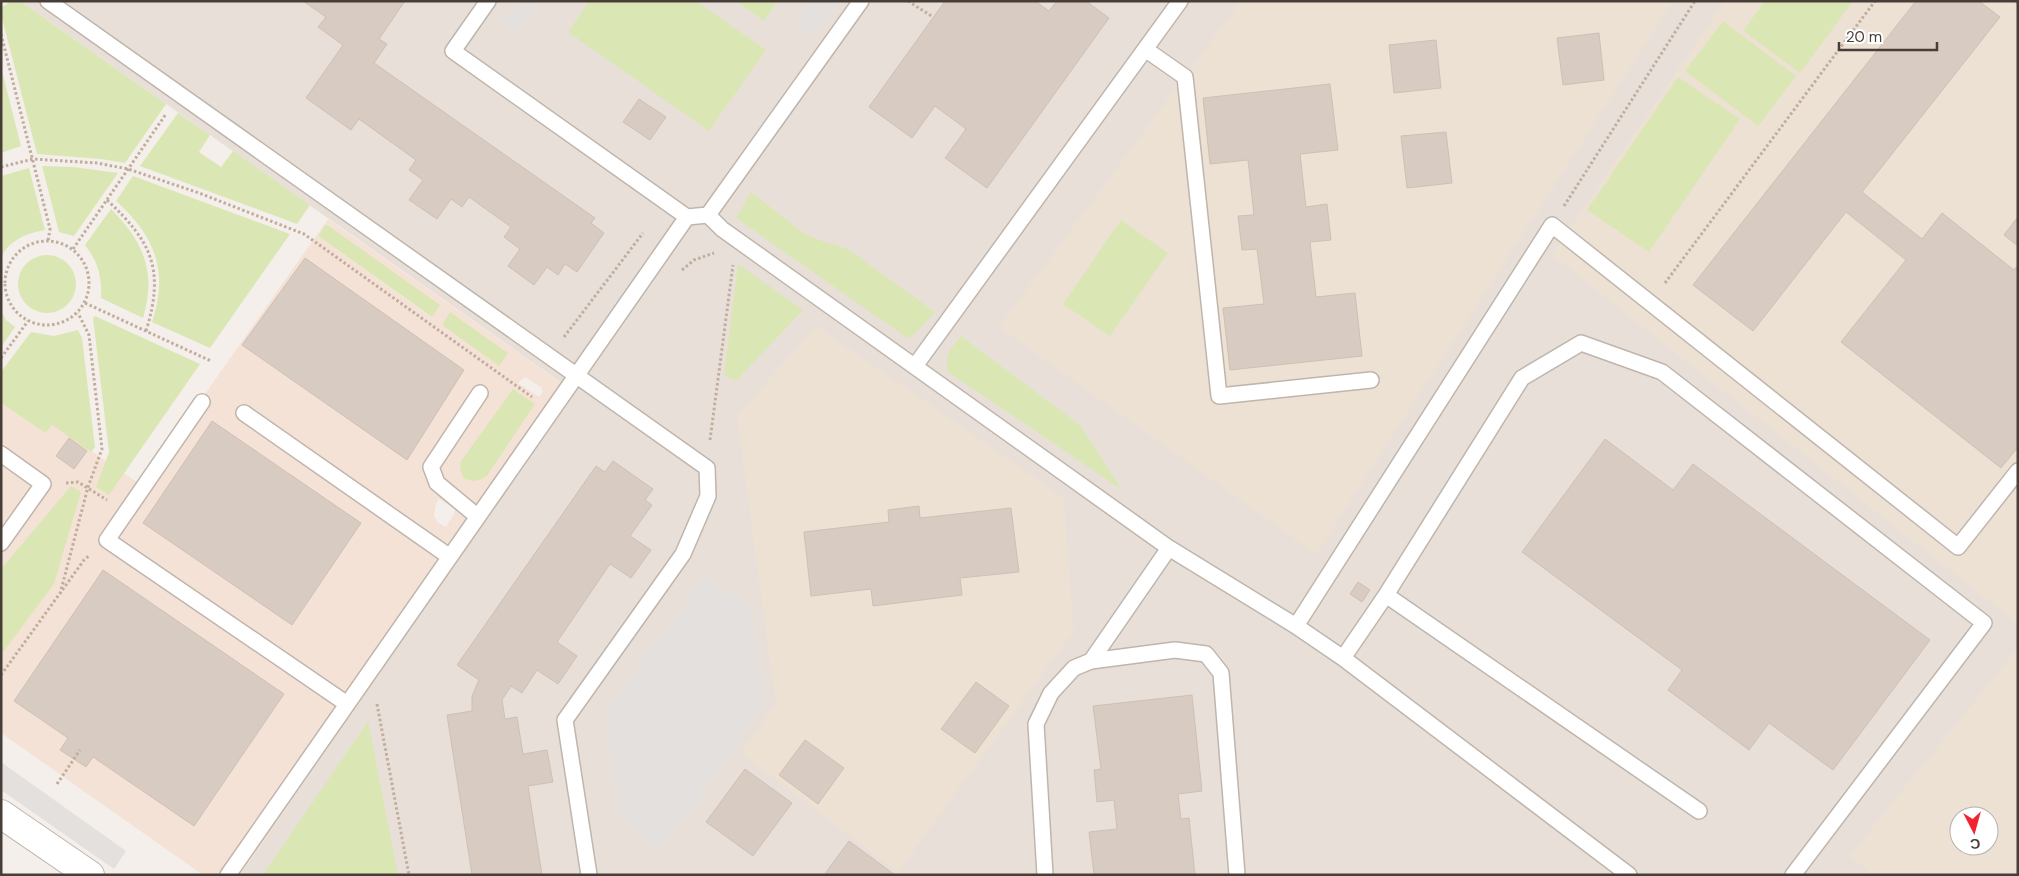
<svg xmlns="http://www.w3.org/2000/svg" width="2019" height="876" viewBox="0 0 2019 876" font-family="'DM Sans',sans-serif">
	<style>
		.residential { fill: #e8e0d8; fill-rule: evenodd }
		.commercial { fill: #f5e2d6; fill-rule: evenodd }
		.education { fill: #ede1d4; fill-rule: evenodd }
		.green { fill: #dae7b4 }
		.parking { fill: #e3e0de }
		.building { fill: #d8cbc2; stroke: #d0bfb3 }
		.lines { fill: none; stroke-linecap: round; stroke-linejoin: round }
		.service-casing { stroke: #bfb5ac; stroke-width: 18 }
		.minor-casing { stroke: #bfb5ac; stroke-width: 30 }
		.path { stroke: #c1ad9e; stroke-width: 3; stroke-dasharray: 2.5 2.5; stroke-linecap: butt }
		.service { stroke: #fff; stroke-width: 15 }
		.minor { stroke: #fff; stroke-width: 28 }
	</style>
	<rect width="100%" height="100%" fill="#f4efea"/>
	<path class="residential" d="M20,1H2018V875H240L573,391ZM1959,816H1989V846H1959Z"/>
	<path class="commercial" d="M328,219L574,392L240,875H203L1,733V403L45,433L52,424L141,485ZM326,224H327L431,317L318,236ZM525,377L541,387L543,392L539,397L518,383ZM439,499L455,509L454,514L446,527L438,523L434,516L436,504Z"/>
	<path class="education" d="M1241,1H1673L1316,554L999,327Z
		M1725,1H2018V624L1552,255Z
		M816,326L1064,498L1073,632L898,872L741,753L776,704L737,416Z
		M2018,648V875H1873L1850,855ZM1959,816H1989V846H1959Z"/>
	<path class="green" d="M11,1H20L166,104L125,163L101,159L37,154L1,14V8Z
		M589,1H696L766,50L709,131L568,32Z
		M736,1H778L764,21Z
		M1765,1H1853L1800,73L1743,31Z
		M1723,21L1796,76L1758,126L1685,71Z
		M1,67L21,146L1,153Z
		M1678,77L1740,119L1649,252L1587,210Z
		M178,113L210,135L199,152L221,167L233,151L310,205L297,224L140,166Z
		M42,166L73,167L118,173L74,236L59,232Z
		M29,168L45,230C27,233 9,240 1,258V176Z
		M133,176L290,234L210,348L152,322C169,271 155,236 116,201Z
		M751,192L805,234L822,241L848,249L935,312L915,334L907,338L736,218Z
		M111,209C143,241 157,272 143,318L101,298C102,276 98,262 85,245Z
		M1121,220L1168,253L1110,336L1063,304Z
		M326,224L440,305L432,317L318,236Z
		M18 284a29 29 0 1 1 58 0a29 29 0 1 1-58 0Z
		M738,264L803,310L736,381L724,375Z
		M1,310L6,320L15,327L1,347Z
		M450,312L508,353L499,366L442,325Z
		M95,316L200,364L109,495L96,487L109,452L93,318Z
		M78,330L82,338L95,447L91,452L52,425L45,433L1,403V372L31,332L54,336Z
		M961,336L1080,425L1122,490L948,372C944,354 950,349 961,336Z
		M513,389L535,404L487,476C478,482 472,483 463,477L460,469L461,461Z
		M71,486L81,492L54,584L1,655V569Z
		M368,721L398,875H263Z"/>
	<path class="parking" d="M516,1H539L518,31L502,22Z
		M811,1H838L814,36L795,23Z
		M704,576L751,610L765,704L661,850L621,821L605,715Z
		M1,762L126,851L114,869L1,790Z"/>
	<path class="building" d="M303,1H405L379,39L387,44L374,63L595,218L591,223L604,233L577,272L565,264L558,275L547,267L534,285L508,266L520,249L504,237L511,227L469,197L462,207L451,199L437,219L409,200L423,180L409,170L416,160L359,119L351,130L306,98L343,45L318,27L326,17Z
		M945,1H1035L1049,11L1057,1H1086L1109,18L987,188L945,158L966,129L935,106L912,138L869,107Z
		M1916,1H1979L2000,17L1862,192L1922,239L1942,213L2014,270L2018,265V447L2001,468L1841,342L1906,260L1846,212L1753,331L1693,285Z
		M1599,33L1604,80L1563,85L1557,38Z
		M1436,40L1441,88L1394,93L1389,45Z
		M1330,84L1338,150L1300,154L1306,207L1327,204L1331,240L1310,242L1316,297L1355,293L1362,356L1230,370L1223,308L1264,304L1257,249L1242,250L1238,216L1254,215L1248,160L1210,164L1203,98Z
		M639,99L666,117L650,140L623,122Z
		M1446,132L1452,183L1407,188L1401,136Z
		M2017,218L2018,219V246L2004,235Z
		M305,258L464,370L407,460L242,345Z
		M212,421L361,523L292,625L143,523Z
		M69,438L87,451L74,469L56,456Z
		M1605,439L1673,490L1693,464L1930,640L1833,770L1769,723L1749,750L1668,690L1682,670L1522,552Z
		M613,461L653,489L645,500L652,505L630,536L651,550L631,578L610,564L557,642L577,656L558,684L537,670L522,693L511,686L502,700L505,719L517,717L523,754L547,750L553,782L528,786L542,875H472L447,715L472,711V696L479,680L457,665L596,466L605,472Z
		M919,506L920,518L1011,508L1019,572L960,578L962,595L873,606L871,589L811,596L804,532L889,522L888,510Z
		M103,570L284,694L194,826L93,757L86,767L60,750L68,738L14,701Z
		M1358,582L1370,590L1362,602L1350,594Z
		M976,682L1009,706L975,753L941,729Z
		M1192,695L1202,791L1178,794L1181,819L1189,818L1195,875H1094L1089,832L1117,829L1114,800L1097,802L1094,770L1101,769L1093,706Z
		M805,740L844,768L818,804L779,775Z
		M745,769L792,803L753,856L706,822Z
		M849,841L895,875H824Z"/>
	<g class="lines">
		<defs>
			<path id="service" d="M48,1L707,468L708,496L683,554L565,720L589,875
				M488,1L453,51L687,217
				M1145,49L1185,77L1219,396L1371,380
				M708,215L722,229L1169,548L1296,626L1343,658L1629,875
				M915,366L1180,1
				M202,402L107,540L347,704
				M244,413L450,557
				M1,454L43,484L1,543
				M478,517L437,483L431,467L480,393
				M1296,626L1552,225L1958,547L2018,471
				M1343,658L1386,595
				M1091,661L1175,650L1206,654L1221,673L1237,875
				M1699,811L1386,595L1522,378L1581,343L1662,372L1984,623L1793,875
				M228,875L687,217L708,215L861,1
				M1045,875L1036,724L1051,693L1074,668L1091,661L1169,548"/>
			<path id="minor" d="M1,814L90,875"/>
		</defs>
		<use href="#service" class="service-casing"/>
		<use href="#minor" class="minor-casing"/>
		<path class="path" d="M908,1L933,17
			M2016,1L2018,3
			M1,34L50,229L48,241
			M1,167L33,159L97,163L128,169L199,193L304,234L532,397
			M107,200C152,242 165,270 146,331
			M1564,206L1695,1
			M5 283a42 42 0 1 1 84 0a42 42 0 1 1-84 0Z
			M73,249L166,114
			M682,270L694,260L714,253
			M1665,283L1875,1
			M85,303L211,361
			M564,337L643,233
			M1,358L28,321
			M710,440L733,265
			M66,483L78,482L107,500
			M60,594L88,487L102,449L89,335L78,313
			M1,675L84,560L90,555
			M377,704L409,875
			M57,784L80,750"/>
		<use href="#service" class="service"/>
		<use href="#minor" class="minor"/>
	</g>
	<rect width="2019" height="876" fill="none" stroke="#483e38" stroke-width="5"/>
	<g transform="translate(1974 831) rotate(174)"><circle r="24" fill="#ffffff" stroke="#b6b2af"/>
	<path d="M0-4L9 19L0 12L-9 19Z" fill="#f1242f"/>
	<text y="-8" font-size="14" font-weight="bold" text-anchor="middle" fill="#483e38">С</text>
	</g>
	<path d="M1839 42v8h98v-8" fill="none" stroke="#483e38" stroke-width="2.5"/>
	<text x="1846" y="42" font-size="15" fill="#483e38" stroke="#ffffff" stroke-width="4" paint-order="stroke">20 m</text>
</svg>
